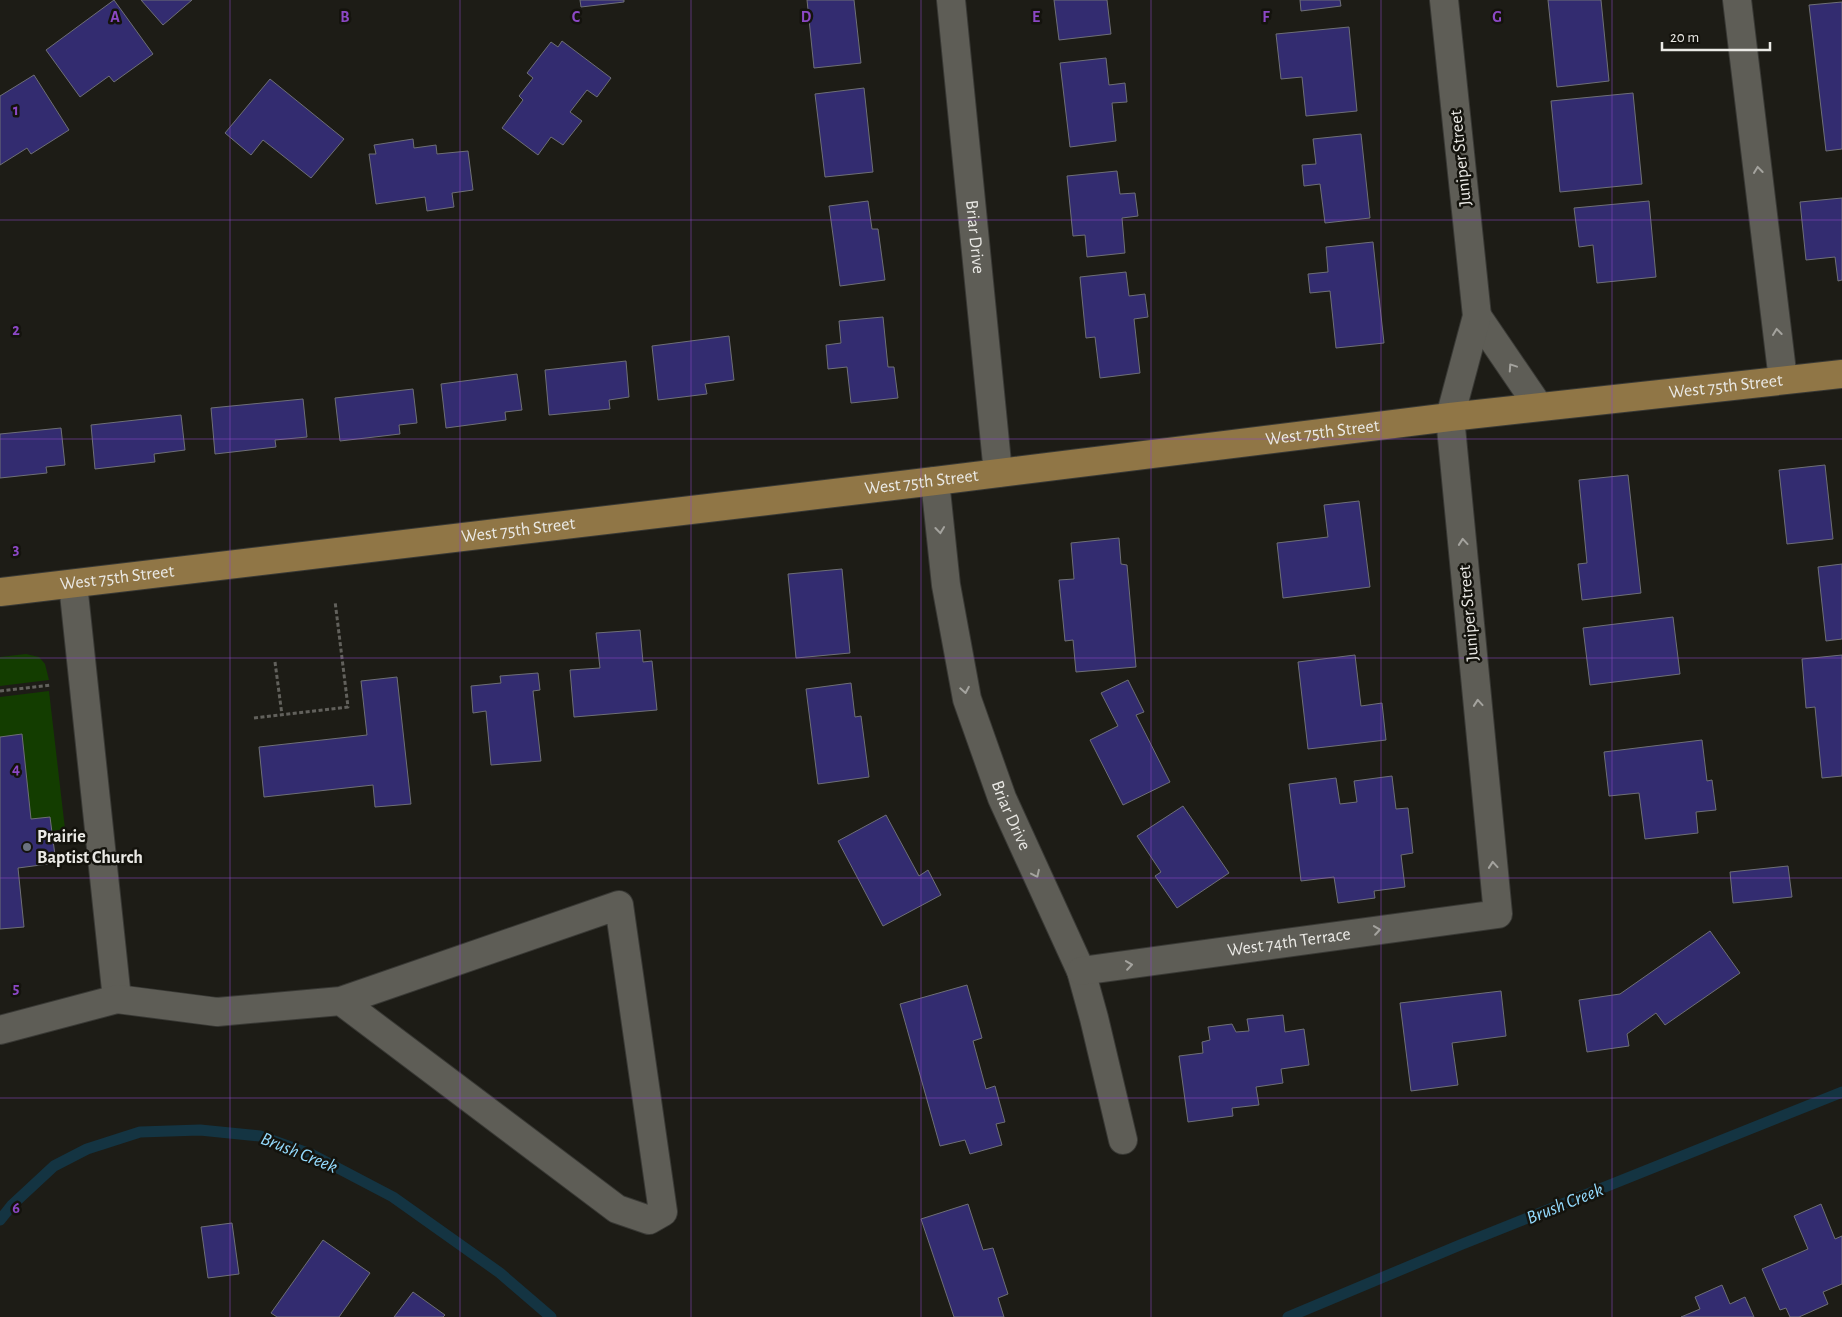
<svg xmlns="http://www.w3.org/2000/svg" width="1842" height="1317" viewBox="0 0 1842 1317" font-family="'Alegreya Sans',sans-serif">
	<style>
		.green { fill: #133d00 }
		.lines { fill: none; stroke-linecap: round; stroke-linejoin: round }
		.stream { stroke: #143442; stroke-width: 11 }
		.building { fill: #332c70; stroke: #6e6f76 }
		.minor-casing { stroke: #393935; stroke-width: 30 }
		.major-casing { stroke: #393935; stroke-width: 30 }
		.path { stroke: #62615c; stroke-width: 3; stroke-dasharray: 4 2.5; stroke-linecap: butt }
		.minor { stroke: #5e5d56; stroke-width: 28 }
		.major { stroke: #907646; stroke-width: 28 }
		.oneway { stroke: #a4a39e }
		.grid { fill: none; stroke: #8c48c5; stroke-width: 1; stroke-opacity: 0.55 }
		.worship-dot { fill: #6b7280; stroke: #14130d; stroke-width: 2 }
		.labels { text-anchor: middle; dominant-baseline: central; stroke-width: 5; stroke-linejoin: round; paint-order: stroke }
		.street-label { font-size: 18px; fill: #eae9e5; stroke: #14130d }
		.poi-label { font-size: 18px; font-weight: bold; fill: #eae9e5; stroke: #14130d; text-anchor: start }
		.water-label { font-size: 19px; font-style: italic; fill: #94dbfe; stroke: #14130d }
		.grid-label { font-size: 16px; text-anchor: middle; font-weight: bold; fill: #8c48c5; stroke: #14130d; stroke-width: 5; stroke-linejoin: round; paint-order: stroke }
	</style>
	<rect width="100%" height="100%" fill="#1d1c16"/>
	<path class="green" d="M26,654L39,657L45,664L49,680L0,686V657Z
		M49,691L65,829L52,831L50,817L31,819L22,735L0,737V697Z"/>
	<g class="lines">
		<path class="stream" d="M0,1220L12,1205L54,1166L87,1149L140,1132L200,1130L260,1136L313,1155L393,1197L500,1273L551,1317
			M1288,1317L1460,1245L1842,1092"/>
	</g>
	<path class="building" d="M114,0L153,54L114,82L109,76L80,97L46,50Z
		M141,0H192L163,25Z
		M580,0H624V2L581,7Z
		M807,0H854L861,63L814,68Z
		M1054,0H1107L1111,34L1059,40Z
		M1300,0H1340L1341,6L1301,11Z
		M1548,0H1601L1609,81L1557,87Z
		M1842,2V149L1826,151L1809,5Z
		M1349,27L1357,111L1306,116L1302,77L1281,79L1276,34Z
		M562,41L611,78L597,97L587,90L570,112L582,121L563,145L551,137L538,155L502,128L523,100L519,96L533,78L527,73L551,42L558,47Z
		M1106,58L1109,85L1125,83L1127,102L1112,103L1116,141L1070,147L1060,63Z
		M34,75L69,130L31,154L27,148L0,165V96Z
		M270,79L344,139L311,178L263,140L251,155L225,133Z
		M864,88L873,172L825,177L815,94Z
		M1633,93L1642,184L1560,192L1551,101Z
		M1361,134L1370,218L1325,223L1320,184L1304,186L1302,165L1316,164L1313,139Z
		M413,139L414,148L436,145L437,154L468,151L473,190L452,193L454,207L427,211L425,197L376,204L369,154H376L374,145Z
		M1117,171L1120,194L1135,193L1138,216L1122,218L1125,253L1087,257L1085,235L1073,236L1067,176Z
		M1842,198V280L1838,281L1835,257L1806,260L1800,202Z
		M868,201L872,229H878L885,280L840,286L829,206Z
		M1649,201L1656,277L1597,283L1593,245L1579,247L1574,208Z
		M1373,242L1384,343L1336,348L1330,291L1310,293L1308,274L1328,272L1326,247Z
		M1126,272L1129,296L1145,294L1148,317L1134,319L1140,373L1100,378L1095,337L1086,338L1080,277Z
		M883,317L888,367H894L898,398L851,403L847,367L828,369L826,345L841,343L839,321Z
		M729,336L734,380L705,384L707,394L658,400L652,346Z
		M626,361L629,397L609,400L610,409L549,415L545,370Z
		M517,374L522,410L505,412L506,420L446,428L441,384Z
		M413,389L417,423L399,425L400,434L340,441L335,398Z
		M303,399L307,437L275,440L276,447L215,454L211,408Z
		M181,415L185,450L154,454L155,462L95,469L91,425Z
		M61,428L65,465L46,467L47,473L0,478V434Z
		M1825,465L1833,539L1787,544L1779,470Z
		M1628,475L1641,593L1582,600L1578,564L1587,563L1579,480Z
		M1359,501L1370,587L1283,598L1277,543L1328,537L1324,505Z
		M1119,538L1121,564L1127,565L1136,667L1076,672L1073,640L1065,641L1059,580L1074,579L1071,543Z
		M1842,564V639L1826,641L1818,567Z
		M842,569L850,653L796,658L788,574Z
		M1673,617L1680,674L1590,685L1583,628Z
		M640,630L643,662L652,661L657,710L574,717L570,670L600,668L596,633Z
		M1355,655L1361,706L1382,703L1386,740L1308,749L1298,662Z
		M1842,655V776L1822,778L1815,707L1806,708L1802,659Z
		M538,673L540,690L533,691L541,761L491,765L486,711L473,713L471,686L501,683L500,676Z
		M397,677L411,804L375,807L373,785L264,797L259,747L367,735L361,681Z
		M1128,680L1144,712L1136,715L1170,782L1123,805L1090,740L1118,726L1101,693Z
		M851,683L855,717L861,716L869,777L818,784L806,689Z
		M22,734L31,819L50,817L56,863L18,868L24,927L0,929V737Z
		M1702,740L1707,781L1712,780L1716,810L1696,812L1698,833L1645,839L1639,793L1609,796L1604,752Z
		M1392,776L1396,809L1408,808L1413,853L1401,855L1405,887L1374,891L1375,898L1338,903L1334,877L1301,881L1289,784L1336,778L1340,804L1357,802L1354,781Z
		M1183,806L1229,873L1177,908L1155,876L1161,872L1137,836Z
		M886,815L919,876L928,870L941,895L883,926L838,841Z
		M1788,866L1792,897L1733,903L1730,872Z
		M1710,931L1740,973L1665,1025L1656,1013L1627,1034L1629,1046L1587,1052L1579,1000L1620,994Z
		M967,985L982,1038L973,1041L986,1089L995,1086L1005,1122L996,1124L1002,1145L970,1154L965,1140L940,1146L900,1004Z
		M1501,991L1506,1036L1452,1043L1458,1085L1411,1091L1400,1003Z
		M1283,1015L1285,1032L1304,1029L1309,1065L1281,1069L1283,1083L1256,1087L1259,1105L1232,1108L1233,1116L1188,1122L1179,1056L1203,1053L1202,1042L1210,1040L1208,1027L1232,1024L1236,1032L1249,1031L1247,1019Z
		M968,1204L983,1250L993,1248L1008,1294L998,1298L1004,1317H954L921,1219Z
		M1821,1204L1835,1239L1842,1236V1284L1823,1292L1828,1304L1799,1317H1790L1786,1308L1780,1310L1762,1269L1808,1249L1794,1216Z
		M232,1223L239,1274L208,1278L201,1227Z
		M323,1240L370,1273L339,1317H277L271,1313Z
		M1722,1285L1730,1304L1745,1297L1754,1317H1681L1700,1309L1695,1297Z
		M413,1292L445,1315L443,1317H394Z"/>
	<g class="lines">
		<defs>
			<g id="minor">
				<path id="s1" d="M951,0L998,473"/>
				<path d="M1737,0L1783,380"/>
				<path d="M1477,316L1539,407"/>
				<path id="s2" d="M935,481L946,585L967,699L1002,798L1081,971L1094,1018L1123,1140"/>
				<path d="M73,584L117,999"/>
				<path id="s3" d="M1081,971L1498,914L1450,417L1477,316L1444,0"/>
				<path d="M0,1030L117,999L217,1012L341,1001L619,905L663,1212L649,1220L617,1209L341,1001"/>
			</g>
			<g id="major">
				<path id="s4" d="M0,592L935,481L1450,417L1842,374"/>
			</g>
		</defs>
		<use href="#minor" class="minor-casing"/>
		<use href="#major" class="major-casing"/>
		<path class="path" d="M275,662L282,715
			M0,691L51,685
			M254,718L348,707L335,601"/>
		<use href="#minor" class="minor"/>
		<use href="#major" class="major"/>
	</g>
	<defs><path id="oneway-chevron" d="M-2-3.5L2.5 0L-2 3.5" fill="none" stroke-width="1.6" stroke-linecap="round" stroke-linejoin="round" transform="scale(1.25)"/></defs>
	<g class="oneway">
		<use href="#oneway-chevron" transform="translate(1758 170) rotate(-97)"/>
		<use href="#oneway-chevron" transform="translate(1777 332) rotate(-97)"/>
		<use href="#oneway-chevron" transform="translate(1512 367) rotate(-124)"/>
		<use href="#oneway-chevron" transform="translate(940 530) rotate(84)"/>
		<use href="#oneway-chevron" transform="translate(1463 542) rotate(-95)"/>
		<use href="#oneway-chevron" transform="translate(965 690) rotate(80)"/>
		<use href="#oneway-chevron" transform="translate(1478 703) rotate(-95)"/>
		<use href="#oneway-chevron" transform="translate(1493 865) rotate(-95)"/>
		<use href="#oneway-chevron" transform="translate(1036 874) rotate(65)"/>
		<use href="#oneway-chevron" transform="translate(1377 930) rotate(-8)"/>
		<use href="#oneway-chevron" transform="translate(1129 965) rotate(-8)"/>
	</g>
	<path class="grid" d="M230,0V1317M460,0V1317M691,0V1317M921,0V1317M1151,0V1317M1381,0V1317M1612,0V1317M0,220H1842M0,439H1842M0,658H1842M0,878H1842M0,1098H1842"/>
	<circle class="worship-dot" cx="27" cy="847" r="5"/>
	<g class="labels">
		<g class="street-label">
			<text transform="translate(1461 158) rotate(-96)">Juniper Street</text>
			<text stroke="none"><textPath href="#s1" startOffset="238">Briar Drive</textPath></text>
			<text stroke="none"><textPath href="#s4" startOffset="1738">West 75th Street</textPath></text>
			<text stroke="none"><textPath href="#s4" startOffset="1332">West 75th Street</textPath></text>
			<text stroke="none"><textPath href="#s4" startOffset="928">West 75th Street</textPath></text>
			<text stroke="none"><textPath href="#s4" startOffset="522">West 75th Street</textPath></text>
			<text stroke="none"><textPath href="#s4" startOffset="118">West 75th Street</textPath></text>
			<text transform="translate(1469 613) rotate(-95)">Juniper Street</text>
			<text stroke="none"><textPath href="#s2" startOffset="345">Briar Drive</textPath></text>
			<text stroke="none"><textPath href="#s3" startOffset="210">West 74th Terrace</textPath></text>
		</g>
		<g class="poi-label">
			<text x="37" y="837">Prairie<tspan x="37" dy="21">Baptist Church</tspan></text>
		</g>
		<g class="water-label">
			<text transform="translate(299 1153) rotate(22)">Brush Creek</text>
			<text transform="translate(1565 1204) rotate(-22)">Brush Creek</text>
		</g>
	</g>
	<g class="grid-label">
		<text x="115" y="22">A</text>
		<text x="345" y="22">B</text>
		<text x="576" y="22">C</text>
		<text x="806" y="22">D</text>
		<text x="1036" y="22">E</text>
		<text x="1266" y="22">F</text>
		<text x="1497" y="22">G</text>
		<text x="16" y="115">1</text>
		<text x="16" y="335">2</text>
		<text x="16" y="554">3</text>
		<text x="16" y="774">4</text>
		<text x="16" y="993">5</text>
		<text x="16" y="1213">6</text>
	</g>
	<path d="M1662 42v8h108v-8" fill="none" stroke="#eae9e5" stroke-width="2.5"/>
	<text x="1670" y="42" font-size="15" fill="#eae9e5" stroke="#14130d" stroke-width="4" paint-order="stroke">20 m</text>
</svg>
